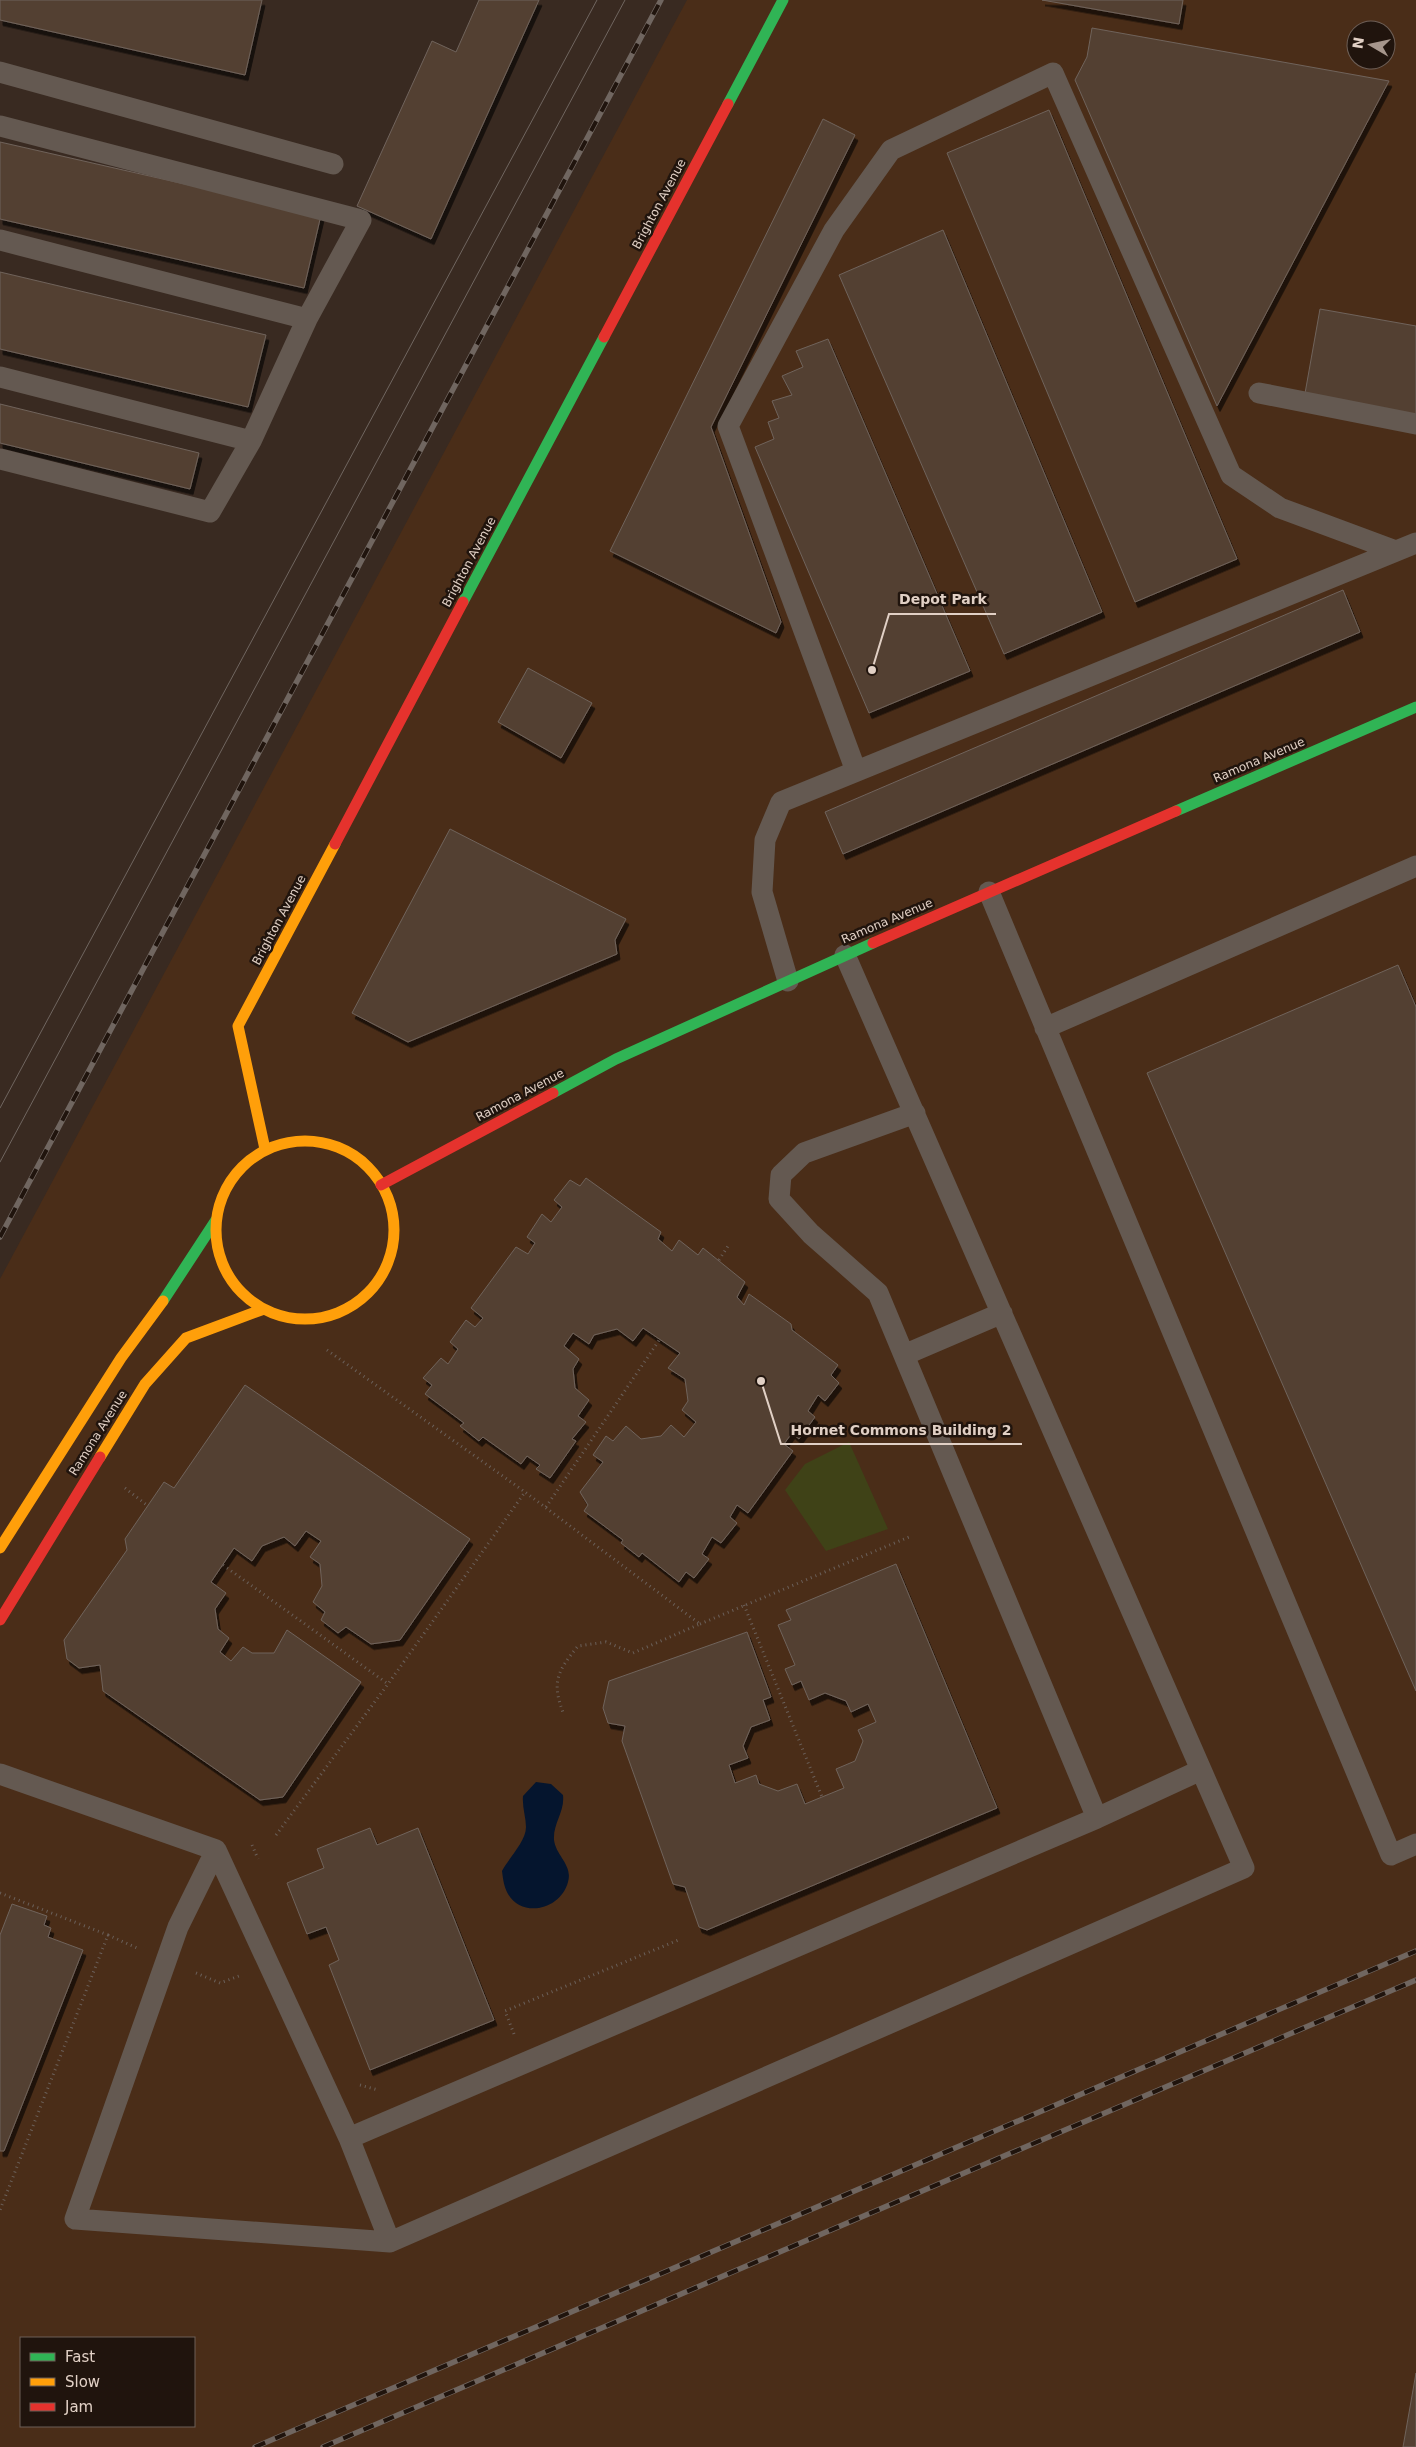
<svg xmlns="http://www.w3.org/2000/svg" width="1416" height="2447" viewBox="0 0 1416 2447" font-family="'DejaVu Sans',sans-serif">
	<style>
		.built { fill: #4a2d18; fill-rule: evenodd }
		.green { fill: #3f4217 }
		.water { fill: #05152e }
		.building { fill: #534133; stroke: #70635b; filter: url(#shadow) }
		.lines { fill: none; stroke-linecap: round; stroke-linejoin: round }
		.path { stroke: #6b605a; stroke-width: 3; stroke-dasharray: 1 4; stroke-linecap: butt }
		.lane { stroke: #645951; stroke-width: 21 }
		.fast { stroke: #30b455; stroke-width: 11 }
		.slow { stroke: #ff9f0a; stroke-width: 11 }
		.jam { stroke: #e5322d; stroke-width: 11 }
		.tram { stroke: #706660; stroke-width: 1 }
		.rail-casing { stroke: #706660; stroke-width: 5.5 }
		.rail { stroke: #20140d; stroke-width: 4; stroke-dasharray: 11; stroke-linecap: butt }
		.labels { text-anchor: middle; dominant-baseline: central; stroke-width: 5; stroke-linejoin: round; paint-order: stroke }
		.street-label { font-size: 12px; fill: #e1d0c5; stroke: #20140d }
		.leader { fill: none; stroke: #e1d0c5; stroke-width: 2 }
		.callout-dot { fill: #e1d0c5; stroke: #20140d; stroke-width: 2 }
		.callout-label { font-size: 14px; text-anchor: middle; font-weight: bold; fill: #e1d0c5; stroke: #20140d; stroke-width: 5; stroke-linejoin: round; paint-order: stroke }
	</style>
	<defs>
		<filter id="shadow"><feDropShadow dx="3" dy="5.5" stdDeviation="0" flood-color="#0009"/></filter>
	</defs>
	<rect width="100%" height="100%" fill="#392a21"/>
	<path class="built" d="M687,0H1416V2447H0V1279ZM1356,30H1386V60H1356ZM21,2338H194V2426H21Z"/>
	<path class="green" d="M849,1442L888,1529L826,1551L785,1490L805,1464Z"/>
	<path class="water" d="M536,1782L551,1784L563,1795C565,1812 553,1823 554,1840C556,1856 573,1865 568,1882C561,1909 523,1919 508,1894C504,1887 503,1879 502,1871C509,1858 526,1841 526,1827C526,1817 522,1807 523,1796Z"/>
	<path class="building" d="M0,0H262L245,75L0,20Z
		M479,0H539L431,239L357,206L432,41L456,52Z
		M1042,0H1183L1179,24Z
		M1092,28L1389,81L1217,406L1075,80L1087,57Z
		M1049,110L1237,559L1135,602L947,153Z
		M823,119L855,135L711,427L781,622L776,633L610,551Z
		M0,142L321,215L304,288L0,219Z
		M943,230L1102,612L1004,654L839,275Z
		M0,272L266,335L248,407L0,349Z
		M1320,309L1416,326V418L1304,399Z
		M828,339L970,671L869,713L755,447L774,439L768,422L779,418L772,401L792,395L782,376L803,367L796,351Z
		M0,404L199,453L190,489L0,443Z
		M1343,590L1360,632L843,854L825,812Z
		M528,668L592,703L561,758L498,722Z
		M450,829L626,919L615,940L617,954L408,1042L352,1013Z
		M1398,965L1416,1007V1691L1147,1073Z
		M586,1178L661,1232L658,1239L672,1251L679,1240L698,1255L703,1248L745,1282L737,1297L744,1305L749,1294L791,1324L792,1330L838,1365L831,1375L839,1383L825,1401L818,1395L808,1411L815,1417L799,1439L792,1433L784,1444L793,1451L748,1513L737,1505L730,1517L737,1523L721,1543L712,1537L702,1554L709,1559L694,1578L686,1572L679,1582L642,1553L639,1557L621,1543L623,1540L584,1511L588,1505L580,1492L603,1462L593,1455L606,1436L613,1441L626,1426L641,1439L661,1436L671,1425L684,1437L696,1422L682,1410L688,1401L685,1379L668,1368L680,1353L643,1328L633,1341L617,1329L594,1335L589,1344L573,1333L564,1346L579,1359L573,1369L575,1388L589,1400L578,1416L586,1422L572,1439L576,1441L550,1478L536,1469L540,1465L527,1456L521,1464L483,1437L479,1441L460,1426L464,1423L425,1394L432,1385L423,1378L441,1358L448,1364L458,1349L450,1342L466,1320L475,1327L483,1318L471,1308L516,1247L528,1254L535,1243L527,1237L542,1214L551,1222L562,1207L554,1200L570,1180L580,1186Z
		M245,1385L470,1539L400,1640L371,1644L346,1627L338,1633L321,1620L325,1612L313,1602L322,1586L320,1564L310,1557L321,1541L306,1531L295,1546L284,1537L262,1546L252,1561L234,1548L211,1582L226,1593L215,1609L218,1629L229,1638L220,1652L231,1661L243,1647L252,1653H274L287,1630L361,1682L283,1797L260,1800L103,1691L100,1665L79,1668L67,1659L64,1640L127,1550L125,1539L164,1482L174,1488Z
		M896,1564L997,1808L707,1930L699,1927L685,1887L673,1884L622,1741L625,1726L608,1723L603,1708L609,1681L747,1632L771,1697L763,1700L770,1720L751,1727L743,1746L748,1758L729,1765L735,1783L756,1775L759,1784L778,1791L797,1784L805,1804L822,1797L844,1788L836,1769L855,1761L863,1741L858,1730L876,1722L868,1704L851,1712L846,1701L825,1693L809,1700L801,1681L792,1685L785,1669L795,1665L778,1625L791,1620L786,1610Z
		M370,1828L377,1845L418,1828L494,2020L370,2070L329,1965L339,1960L326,1927L307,1934L287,1883L324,1868L317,1849Z
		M12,1904L47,1916L44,1925L51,1928L48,1937L83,1950L4,2151H0V1935Z
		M1416,2373V2447H1403Z"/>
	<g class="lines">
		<path class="path" d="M719,1260L728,1246
			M327,1350L525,1492
			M125,1488L148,1506
			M546,1507L660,1339
			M223,1565L388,1684
			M744,1605L822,1797
			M700,1624L909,1537
			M276,1835L388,1684L525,1492L700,1624L633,1653L606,1642L578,1646C557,1672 551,1682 564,1715
			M252,1845L258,1859
			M0,1893L108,1935L0,2210
			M108,1935L137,1948
			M196,1973L220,1983L239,1976
			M514,2034L505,2011L681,1939
			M360,2085L378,2090"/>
		<path class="lane" d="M0,72L333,164
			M0,126L361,220L307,319
			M0,240L307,319L251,441L0,377
			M1259,393L1416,424
			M0,459L210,512L251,441
			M856,771L728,426L834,230L891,150L1053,73L1231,475L1280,508L1396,551
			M989,892L1391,1855L1416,1844
			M788,981L762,892L765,840L781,802L1416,543
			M1045,1028L1416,866
			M904,1355L1002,1313
			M0,1774L216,1850L178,1927L75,2219L390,2242L1244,1868L845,955
			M1097,1818L1201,1770
			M216,1850L349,2138L390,2242
			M349,2138L1097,1818L878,1293L811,1234L779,1199L781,1175L804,1153L915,1113"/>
		<path class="fast" d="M728,104L783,0
			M463,602L604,337
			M1176,811L1416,707
			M553,1093L616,1059L873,943
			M163,1301L216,1220"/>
		<path class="slow" d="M216 1230a89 89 0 1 1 178 0a89 89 0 1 1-178 0Z
			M265,1149L238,1026L335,844
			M100,1457L145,1384L186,1338L264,1309
			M0,1548L121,1358L163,1301"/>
		<path class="jam" d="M604,337L728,104
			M335,844L463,602
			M873,943L1176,811
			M381,1185L553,1093
			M0,1620L100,1457"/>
		<path class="tram" d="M0,1108L597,0
			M0,1162L625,0"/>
		<defs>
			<path id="rail" d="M0,1237L661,0
				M255,2447L1416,1951
				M323,2447L1416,1980"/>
		</defs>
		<use href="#rail" class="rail-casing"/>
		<use href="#rail" class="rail"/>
	</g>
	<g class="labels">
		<g class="street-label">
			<text transform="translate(659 204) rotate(-62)">Brighton Avenue</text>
			<text transform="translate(469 562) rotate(-62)">Brighton Avenue</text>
			<text transform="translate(1259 760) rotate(-23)">Ramona Avenue</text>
			<text transform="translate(279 920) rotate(-62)">Brighton Avenue</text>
			<text transform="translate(887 921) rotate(-23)">Ramona Avenue</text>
			<text transform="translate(520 1095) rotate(-28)">Ramona Avenue</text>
			<text transform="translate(98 1433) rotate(-58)">Ramona Avenue</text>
		</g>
	</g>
	<path class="leader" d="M872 670L889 614H996M761 1381L781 1444H1022"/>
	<g class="callout-dot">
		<circle cx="872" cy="670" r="5"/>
		<circle cx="761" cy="1381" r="5"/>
	</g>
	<g class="callout-label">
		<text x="943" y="604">Depot Park</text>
		<text x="901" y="1435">Hornet Commons Building 2</text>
	</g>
	<rect x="20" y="2337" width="175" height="90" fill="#20140d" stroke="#6d5f57"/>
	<rect x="30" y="2353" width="25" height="8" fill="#30b455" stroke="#6d5f57"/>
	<text x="65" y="2362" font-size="15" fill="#e1d0c5">Fast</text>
	<rect x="30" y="2378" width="25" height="8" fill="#ff9f0a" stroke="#6d5f57"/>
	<text x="65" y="2387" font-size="15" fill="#e1d0c5">Slow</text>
	<rect x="30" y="2403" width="25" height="8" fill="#e5322d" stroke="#6d5f57"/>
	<text x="65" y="2412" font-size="15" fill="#e1d0c5">Jam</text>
	<g transform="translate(1371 45) rotate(279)"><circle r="24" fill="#20140d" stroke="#6d5f57"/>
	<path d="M0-4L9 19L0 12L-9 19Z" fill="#a6968c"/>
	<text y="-8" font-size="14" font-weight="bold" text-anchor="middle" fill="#e1d0c5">N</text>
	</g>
</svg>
